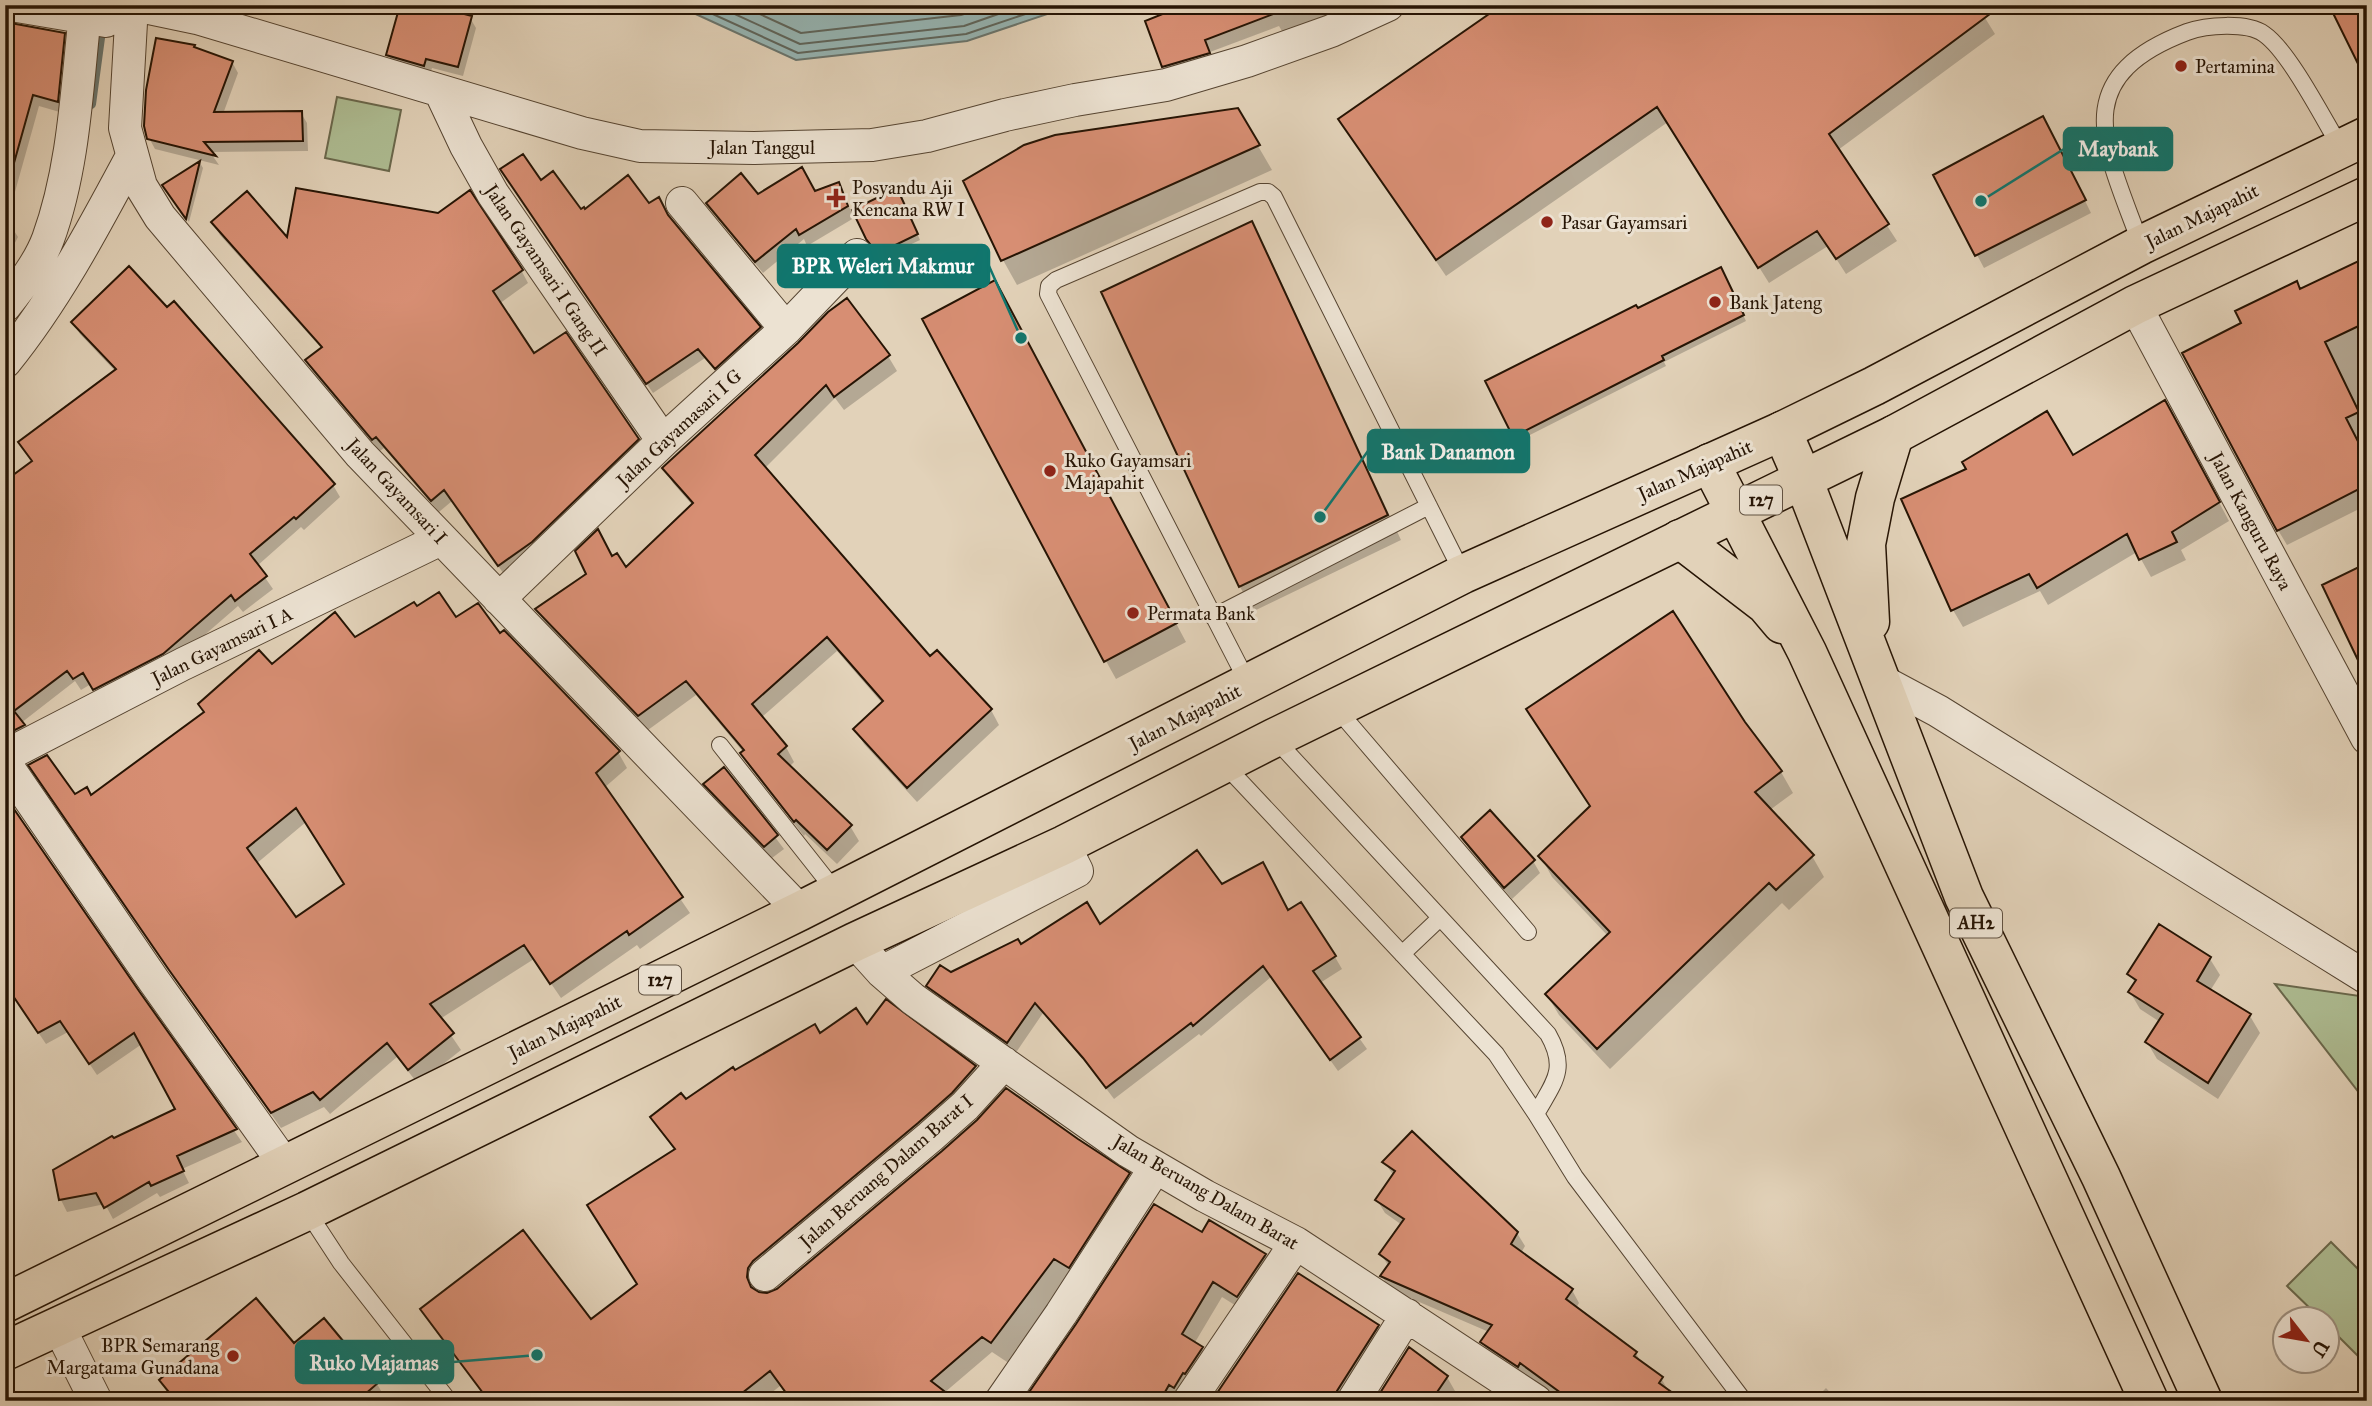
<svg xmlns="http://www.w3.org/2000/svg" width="2372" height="1406" viewBox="0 0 2372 1406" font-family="'IM FELL Great Primer',serif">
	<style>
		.green { fill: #aebd93; stroke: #6a684c; stroke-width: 2 }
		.water { fill: #96b6b5; stroke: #69756e; stroke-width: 2 }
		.shadow { fill: #0003; fill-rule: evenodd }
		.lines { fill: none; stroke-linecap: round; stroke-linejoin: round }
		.shore { stroke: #5e655c; stroke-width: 2 }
		.stream { stroke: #69756e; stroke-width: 10 }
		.building { fill: #d78e73; stroke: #261404; stroke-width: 2; fill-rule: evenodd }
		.lane-casing { stroke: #554431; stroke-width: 18 }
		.street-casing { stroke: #554431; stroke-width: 34 }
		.primary-casing { stroke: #261404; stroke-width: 41 }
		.highway-casing { stroke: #261404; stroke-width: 41 }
		.lane { stroke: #ece2d2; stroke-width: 16 }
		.street { stroke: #ece2d2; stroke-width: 32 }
		.primary { stroke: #e2d2b9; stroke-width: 38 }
		.highway { stroke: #e2d2b9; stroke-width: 38 }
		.poi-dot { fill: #8f2418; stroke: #ece2d2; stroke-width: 2.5 }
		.labels { text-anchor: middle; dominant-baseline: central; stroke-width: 6; stroke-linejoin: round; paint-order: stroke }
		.shield { fill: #ece2d2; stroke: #615242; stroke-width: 2 }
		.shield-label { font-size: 18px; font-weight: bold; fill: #261404 }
		.poi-label { font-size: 19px; fill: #261404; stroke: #ece2d2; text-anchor: start }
		.street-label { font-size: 19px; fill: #261404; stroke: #ece2d2 }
		.leader { fill: none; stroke: #0f766e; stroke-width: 2.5 }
		.callout-dot { fill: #0f766e; stroke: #ece2d2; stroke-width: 2.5 }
		.callout { fill: #0f766e; stroke: #0f766e; stroke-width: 2.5 }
		.callout-label { font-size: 21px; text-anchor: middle; font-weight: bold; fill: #fff }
	</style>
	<rect width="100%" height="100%" fill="#e2d2b9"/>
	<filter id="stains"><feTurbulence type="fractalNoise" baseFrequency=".00286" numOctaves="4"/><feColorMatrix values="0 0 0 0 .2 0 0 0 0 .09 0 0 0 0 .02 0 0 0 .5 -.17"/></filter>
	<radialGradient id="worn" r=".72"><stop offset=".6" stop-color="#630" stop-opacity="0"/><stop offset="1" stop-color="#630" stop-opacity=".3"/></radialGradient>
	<path class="green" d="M337,97L401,110L389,171L325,158Z
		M2275,984L2367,997V1103Z
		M2331,1242L2367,1278V1365L2327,1325L2326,1318H2320L2287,1286Z"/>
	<path class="water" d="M676,5H837L843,8L856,5H1074L967,41L796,60Z"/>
	<path class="shadow" d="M1190,5H1375L1283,33L1279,26L1210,52L1215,65L1170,78L1164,66Z
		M1977,5L1995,34L1838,150L1897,241L1846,274L1828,246L1769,283L1668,122L1446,276L1350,135Z
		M470,18L476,28L463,76L432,68L430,75L394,65L388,55Z
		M5,24L63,34L70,46L63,113L39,106L6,224L11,226L18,237L5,262Z
		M195,49L232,62L238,73L223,114L301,113L307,123L308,151L210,152L219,165L155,149L149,138Z
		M1237,110L1272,170L1017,285L1003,260Z
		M2050,130L2091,213L1984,268L1935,176Z
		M200,163L203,168L189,222L164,186Z
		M508,180L541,182L581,211L649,205L669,218L759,328L765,338L722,378L705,358L653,393Z
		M839,184L854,218L807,246L804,239L763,273L715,215L708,203L814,193Z
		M900,196L920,240L880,259L876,251Z
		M213,223L288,241L521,270L528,283L499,304L533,355L638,440L645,452L506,577L452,501L439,512L384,448L380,451L314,373L307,360L322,349L220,235Z
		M1251,223L1265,247L1401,540L1254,611L1240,587L1104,293Z
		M2367,259V505L2287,545L2278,530L2300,291Z
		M1723,274L1746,321L1664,362L1666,366L1518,441L1487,382L1637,310Z
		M1005,301L1186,642L1116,679L1106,661Z
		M73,322L333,485L340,497L304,530L301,527L257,566L273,589L243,612L238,606L170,665L102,701L91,684L81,690L75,681L21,723L30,738L5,751V483L33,463L27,454L116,372L80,334Z
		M800,344L888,356L897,371L844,410L835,398L764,469L930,659L991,710L999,725L917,802L864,744L855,729L882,703L837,651L761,718L786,747L794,762L789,767L850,826L859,841L837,864L805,834L804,836L751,769L742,754L744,753L696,695L648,730L546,624L537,609L612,558L626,570L693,506L673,483L664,468Z
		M2175,420L2229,521L2181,550L2186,560L2151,577L2137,552L2048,605L2040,591L1963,627L1953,610L2072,457Z
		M417,609L456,619L500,635L618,752L627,768L604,788L690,913L640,949L637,945L561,998L534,959L440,1019L461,1050L418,1084L397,1057L330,1114L324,1107L281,1128L180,986L40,781L74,796L91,798L272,667L355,639ZM306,822L346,885L296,919L256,864Z
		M1744,723L1781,772L1793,793L1770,810L1812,856L1824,877L1789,910L1782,903L1610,1069L1559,1015L1547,995L1608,936L1552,877L1541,857Z
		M724,769L784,849L772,858L713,797L706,785Z
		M1463,838L1533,861L1540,873L1512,899L1470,850Z
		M1222,886L1288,913L1300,905L1335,957L1342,969L1320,983L1367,1049L1338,1071L1271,977L1201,1036L1199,1034L1114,1099L1093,1071L1043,1013L1015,1054L935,998L928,986L1021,947L1100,926Z
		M2160,926L2210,959L2220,975L2210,991L2250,1016L2260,1033L2218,1099L2157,1059L2147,1042L2160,1022L2140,1009L2130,992L2136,984L2129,974Z
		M5,983L137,992L242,1142L182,1169L189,1183L160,1197L157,1193L113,1219L105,1204L67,1212L61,1200L113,1140L178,1110L142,1044L97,1075L68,1032L46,1044Z
		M886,1002L975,1067L984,1083L756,1284L755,1292L768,1295L1128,1175L1137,1190L1019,1370L992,1352L944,1393L954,1401H791L780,1386L761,1401H489L431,1325L422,1310L591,1322L639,1285L675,1151L652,1118L735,1073L819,1035L867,1027Z
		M1384,1162L1517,1233L1525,1246L1521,1253L1572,1290L1579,1303L1576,1308L1636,1353L1642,1364L1661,1378L1669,1392L1681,1401H1556L1489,1355L1482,1342L1489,1332L1389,1289L1382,1276L1389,1267L1381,1254L1402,1225L1385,1213L1377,1200L1394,1176Z
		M1203,1234L1265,1255L1274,1271L1246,1312L1222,1297L1194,1344L1202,1349L1211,1364L1186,1401H1026Z
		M324,1320L377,1384L387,1401H173L161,1381L293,1346Z
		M1378,1326L1384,1338L1345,1401H1321Z
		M1447,1377L1455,1391L1449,1401H1377Z
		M1826,1388L1838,1401H1813Z"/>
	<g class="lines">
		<path class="shore" d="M693,5L798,53L966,34L1052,5
			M715,5L800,44L964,26L1024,5
			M740,5L801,33L961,15L991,5"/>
		<path class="stream" d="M91,104L102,23"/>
	</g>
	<path class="building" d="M400,5H417L444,12L445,9L472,16L458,67L426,59L424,66L386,55Z
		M1185,5H1289V8L1205,40L1210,53L1162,67L1145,21Z
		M1502,5H2002L1829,134L1889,224L1836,259L1817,231L1758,268L1657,107L1436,260L1338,119Z
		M2329,5H2367V82Z
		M5,22L65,33L58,102L33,95L14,163L5,162Z
		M156,38L195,45L194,47L233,61L214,112L302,111L303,141L204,142L216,156L147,139L144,126L146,90Z
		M1238,108L1260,145L1001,261L963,181L1024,145L1055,135Z
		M2043,116L2086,200L1975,256L1933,175Z
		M523,154L541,180L553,171L581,209L584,207L585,209L628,175L649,203L659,197L668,215L761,327L715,369L698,349L646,384L500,169Z
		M200,161L186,219L162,185Z
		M802,167L815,191L839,182L848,206L799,235L796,229L755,262L706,203L741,173L758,194Z
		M296,188L438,213L470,190L523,270L493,291L534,353L566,332L639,439L532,542L498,566L444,490L431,501L376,437L372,440L305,360L322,347L211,222L247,191L287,237Z
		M897,188L918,234L875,255L874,249L866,239L852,210Z
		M1252,221L1388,515L1239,587L1101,292Z
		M2367,257V322L2325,342L2359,412L2346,418L2367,459V485L2277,531L2182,353L2241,323L2235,311L2297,281L2300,289Z
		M129,266L167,307L174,301L335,484L296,519L294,517L250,554L267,576L235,601L231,595L163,654L93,690L83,673L73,679L67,671L14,711L25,725L5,735V481L32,461L18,442L116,369L71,322Z
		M1721,267L1744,315L1662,356L1664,360L1513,437L1485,381L1636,305L1638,308Z
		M995,280L1177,623L1104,662L922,319Z
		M847,298L890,355L834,397L826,385L755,455L930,656L937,650L992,709L907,788L853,729L883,701L827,637L752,704L787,746L778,754L852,825L827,850L796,820L794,822L740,753L744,750L686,681L638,716L535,609L586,574L575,551L598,529L612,556L617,553L626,567L693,503L662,468L798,343L828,312Z
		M2165,400L2220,502L2172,532L2177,542L2139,560L2127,534L2037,588L2029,574L1951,611L1901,499L1966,469L1962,462L2047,411L2073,455Z
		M2367,563V679L2322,585Z
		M439,592L456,617L478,603L500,633L504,630L620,751L596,773L683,897L629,935L627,931L550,984L524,945L430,1004L454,1033L408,1070L387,1043L320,1100L313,1092L271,1113L169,970L28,765L47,755L75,794L87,787L91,795L204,712L198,704L259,650L272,664L335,612L355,637L414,602L417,606ZM296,808L344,884L296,917L247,848Z
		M1673,611L1745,722L1782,771L1755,792L1814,855L1776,890L1769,883L1597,1049L1545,994L1610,932L1538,856L1590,806L1526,709Z
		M724,767L778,835L764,847L703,784Z
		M5,796L139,991L237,1129L177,1156L184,1171L151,1186L149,1182L104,1208L96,1193L59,1200L53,1170L112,1136L114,1138L175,1109L134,1033L89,1064L60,1021L38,1033L5,984Z
		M1490,810L1535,860L1504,888L1461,837Z
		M1197,850L1222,884L1263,862L1288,910L1301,902L1336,956L1313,971L1361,1037L1330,1060L1263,966L1193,1026L1191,1023L1106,1088L1083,1058L1035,1003L1007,1043L926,986L940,965L951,972L1018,939L1021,944L1087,902L1100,924Z
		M2159,924L2211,957L2197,981L2251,1014L2208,1083L2145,1042L2163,1014L2128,992L2136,980L2127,974Z
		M886,999L976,1066L952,1093L918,1123L753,1261L748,1268L747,1277L751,1287L759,1292L767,1293L777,1289L942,1151L977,1120L1006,1088L1078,1139L1130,1173L1069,1268L1054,1259L991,1343L982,1337L931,1381L957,1401H792L770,1371L732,1401H489L420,1309L523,1230L591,1319L637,1284L587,1205L675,1149L650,1117L681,1093L686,1099L733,1067L735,1070L815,1024L820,1033L856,1008L867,1024Z
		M1412,1131L1518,1232L1511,1244L1573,1289L1566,1299L1637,1352L1634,1356L1663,1377L1659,1383L1684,1401H1572L1520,1363L1518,1367L1480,1342L1492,1325L1380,1276L1390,1262L1379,1254L1404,1219L1375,1200L1395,1171L1382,1162Z
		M1154,1204L1202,1232L1209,1220L1266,1254L1237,1297L1213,1282L1182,1334L1203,1347L1185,1374L1183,1373L1174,1388L1169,1385L1160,1401H1023L1076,1324Z
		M1298,1273L1379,1325L1337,1391L1335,1401H1222L1215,1396Z
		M256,1298L294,1343L324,1318L378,1383L357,1401H176L159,1380Z
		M1409,1347L1448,1376L1431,1401H1375Z"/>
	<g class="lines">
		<defs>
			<path id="lane" d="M2141,245C2107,150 2063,79 2187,32C2206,25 2247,22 2264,34C2289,51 2324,120 2341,148
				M1213,617L1429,506
				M1248,683L1048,294L1049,286L1056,280L1260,192H1268L1274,197L1463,574
				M1336,708L1528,932
				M1274,738L1548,1034C1568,1069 1554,1082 1536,1114
				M720,745L836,892
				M1224,764L1496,1054L1536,1114L1575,1177L1744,1401
				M1402,954L1440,918
				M307,1211L341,1263L449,1401"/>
			<path id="street" d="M11,5L106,21
				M132,5L125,128L141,186L160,217L360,454L800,911
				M135,5L197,18L582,133L640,146L754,148L872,145L927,136L1005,115L1075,100L1166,85L1247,61L1331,31L1388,5
				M441,93L466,146L493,194L663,441
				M682,203L786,329
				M2135,305L2367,738
				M5,306C21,286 39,263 48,239C75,165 77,82 86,5
				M5,362C56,299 94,227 132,156
				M499,599L663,441L786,329L857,255
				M1880,680L1938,711L2367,978
				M5,756L183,664L441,539
				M5,763L154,981L285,1165
				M855,942L882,972L913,999L1128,1151L1205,1196L1296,1243L1536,1401
				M882,972L1077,871L1064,845
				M765,1275L930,1137L965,1106L1004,1063
				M58,1325L96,1401
				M1001,1401L1061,1314L1155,1168
				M1189,1401L1296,1243
				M1353,1401L1407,1315"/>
			<path id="primary" d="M5,1303L800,911L1463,574L1782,431L1874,386L2141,245L2367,136
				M5,1351L307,1211L855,942L1064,845L1274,738L1894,435L2135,305L2367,196"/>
			<path id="highway" d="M1782,431L1803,479L1964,897L2101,1177L2203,1401
				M1710,463L1807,652L2149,1401
				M1680,539L1766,605L1782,624
				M1870,622L1866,544L1875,498L1894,435"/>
		</defs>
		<use href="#lane" class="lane-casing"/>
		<use href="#street" class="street-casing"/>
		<use href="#primary" class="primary-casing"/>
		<use href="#highway" class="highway-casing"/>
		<use href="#lane" class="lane"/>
		<use href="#street" class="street"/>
		<use href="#primary" class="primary"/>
		<use href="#highway" class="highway"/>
	</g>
	<g class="poi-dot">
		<circle cx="2181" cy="66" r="7"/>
		<path d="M832.5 187.5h7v7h7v7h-7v7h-7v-7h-7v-7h7z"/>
		<circle cx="1547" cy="222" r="7"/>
		<circle cx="1715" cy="302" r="7"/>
		<circle cx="1050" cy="471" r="7"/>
		<circle cx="1133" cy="613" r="7"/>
		<circle cx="233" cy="1356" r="7"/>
	</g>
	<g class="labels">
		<g class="shield">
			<rect x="1740" y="485.5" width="42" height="29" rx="5"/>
			<rect x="1950" y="908.5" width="52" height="29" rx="5"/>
			<rect x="639" y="965.5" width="42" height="29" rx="5"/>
		</g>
		<g class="shield-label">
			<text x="1761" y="500">127</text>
			<text x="1976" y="923">AH2</text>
			<text x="660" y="980">127</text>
		</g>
		<g class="poi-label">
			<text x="2195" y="66">Pertamina</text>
			<text x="852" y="187">Posyandu Aji<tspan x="852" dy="22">Kencana RW I</tspan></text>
			<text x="1561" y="222">Pasar Gayamsari</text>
			<text x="1729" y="302">Bank Jateng</text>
			<text x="1064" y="460">Ruko Gayamsari<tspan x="1064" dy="22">Majapahit</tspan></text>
			<text x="1147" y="613">Permata Bank</text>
			<text x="219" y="1345" text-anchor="end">BPR Semarang<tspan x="219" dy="22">Margatama Gunadana</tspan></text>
		</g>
		<g class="street-label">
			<text x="762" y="147">Jalan Tanggul</text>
			<text transform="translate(2202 216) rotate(-26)">Jalan Majapahit</text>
			<text transform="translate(546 270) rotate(56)">Jalan Gayamsari I Gang II</text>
			<text transform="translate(679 428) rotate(-43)">Jalan Gayamasari I G</text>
			<text transform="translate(1695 470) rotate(-24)">Jalan Majapahit</text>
			<text transform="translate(397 491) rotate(47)">Jalan Gayamsari I</text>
			<text transform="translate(2251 521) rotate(62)">Jalan Kanguru Raya</text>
			<text transform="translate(222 646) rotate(-26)">Jalan Gayamsari I A</text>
			<text transform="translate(1185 717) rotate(-27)">Jalan Majapahit</text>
			<text transform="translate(565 1027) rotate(-26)">Jalan Majapahit</text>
			<text transform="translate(886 1171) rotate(-41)">Jalan Beruang Dalam Barat I</text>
			<text transform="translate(1206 1192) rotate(30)">Jalan Beruang Dalam Barat</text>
		</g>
	</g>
	<path class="leader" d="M1981 201L2064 149M1021 338L989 266M1320 517L1368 451M537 1355L453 1362"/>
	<g class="callout-dot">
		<circle cx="1981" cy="201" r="7"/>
		<circle cx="1021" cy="338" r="7"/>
		<circle cx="1320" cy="517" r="7"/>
		<circle cx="537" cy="1355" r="7"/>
	</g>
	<g class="callout">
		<rect x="2064" y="128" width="108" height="42" rx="7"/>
		<rect x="778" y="245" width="211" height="42" rx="7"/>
		<rect x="1368" y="430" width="161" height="42" rx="7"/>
		<rect x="296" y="1341" width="157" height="42" rx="7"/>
	</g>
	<g class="callout-label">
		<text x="2118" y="156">Maybank</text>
		<text x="883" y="273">BPR Weleri Makmur</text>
		<text x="1448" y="459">Bank Danamon</text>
		<text x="374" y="1370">Ruko Majamas</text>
	</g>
	<rect width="2372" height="1406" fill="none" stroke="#e2d2b9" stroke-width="28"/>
	<rect x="7" y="7" width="2358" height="1392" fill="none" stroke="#261404" stroke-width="3.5"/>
	<rect x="14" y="14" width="2344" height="1378" fill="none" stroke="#261404" stroke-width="2"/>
	<g transform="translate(2306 1340) rotate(121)"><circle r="33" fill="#ece2d2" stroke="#9d9080" stroke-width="2"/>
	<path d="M0-5L12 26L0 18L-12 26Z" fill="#8f2418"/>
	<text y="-10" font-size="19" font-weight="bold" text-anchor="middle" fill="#261404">U</text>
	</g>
	<rect width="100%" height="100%" filter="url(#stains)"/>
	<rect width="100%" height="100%" fill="url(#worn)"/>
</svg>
